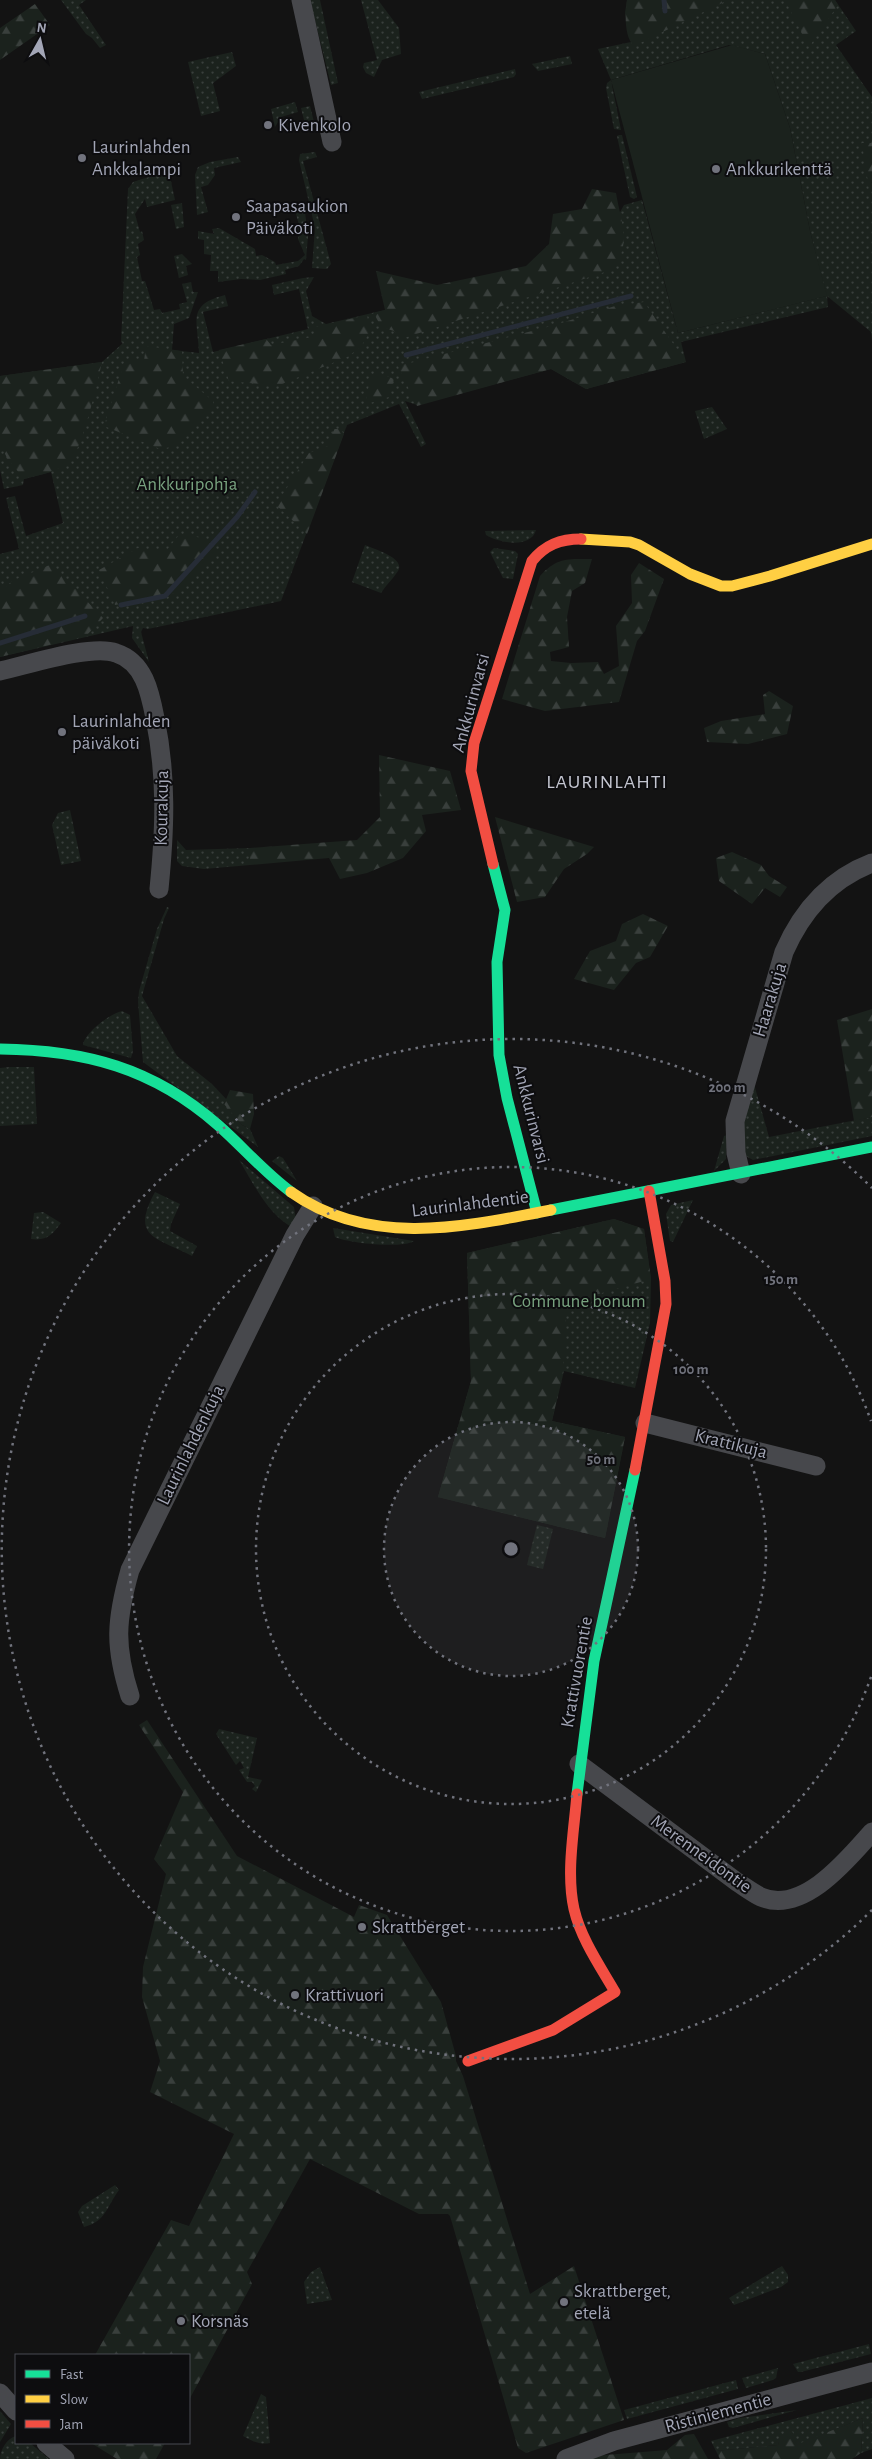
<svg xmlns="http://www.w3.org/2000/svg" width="872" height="2459" viewBox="0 0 872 2459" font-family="'Alegreya Sans',sans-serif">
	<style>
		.grass { fill: url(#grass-dots) }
		.forest { fill: url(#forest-firs) }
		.pitch { fill: #1b221d }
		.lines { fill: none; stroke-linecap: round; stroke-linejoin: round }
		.stream { stroke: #262c36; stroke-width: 5 }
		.street { stroke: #47484c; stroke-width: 19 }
		.fast { stroke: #16e098; stroke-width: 11 }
		.slow { stroke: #ffcf43; stroke-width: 11 }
		.jam { stroke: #f24e42; stroke-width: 11 }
		.ring { fill: none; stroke: #71737d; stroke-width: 2.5; stroke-dasharray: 2.5 5 }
		.poi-dot { fill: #71737d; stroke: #0d0d0f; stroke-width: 2 }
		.labels { text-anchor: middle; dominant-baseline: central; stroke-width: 4; stroke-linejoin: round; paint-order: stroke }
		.poi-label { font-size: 19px; fill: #a3a6b6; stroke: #0d0d0f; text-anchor: start }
		.park-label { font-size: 19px; fill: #78a27f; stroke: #0d0d0f }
		.street-label { font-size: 19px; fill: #a3a6b6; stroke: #0d0d0f }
		.neighbourhood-label { font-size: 20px; letter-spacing: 1px; fill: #c4c6d1; stroke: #0d0d0f }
		.centre { fill: #71737d; stroke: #0d0d0f; stroke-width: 2.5 }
		.ring-label { font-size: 15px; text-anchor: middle; font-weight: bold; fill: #71737d; stroke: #0d0d0f; stroke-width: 4; stroke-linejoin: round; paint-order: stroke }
	</style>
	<defs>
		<pattern id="grass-dots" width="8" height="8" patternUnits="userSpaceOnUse" patternTransform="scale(1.25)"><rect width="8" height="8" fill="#1b221d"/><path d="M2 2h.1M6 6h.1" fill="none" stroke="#393f3c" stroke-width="1.8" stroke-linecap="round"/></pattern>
		<pattern id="forest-firs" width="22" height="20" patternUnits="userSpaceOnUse" patternTransform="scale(1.25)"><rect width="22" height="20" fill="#1b221d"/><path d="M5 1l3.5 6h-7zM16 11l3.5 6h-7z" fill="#393f3c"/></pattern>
	</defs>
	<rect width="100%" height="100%" fill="#131313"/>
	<path class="grass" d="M61,0H86L79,5L106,45L100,48L92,38L86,34Z
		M310,0H320L338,83L331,85Z
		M361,0H378L399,28L401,54L382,60L374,77L366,73L363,67L364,63L377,60Z
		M627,0H835L856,31L836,45L872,97V341L871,332L827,296L828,307L681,342L686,362L586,389L551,369L417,405L405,401L426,444L421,447L399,404L347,425L281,601L148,629L143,628L141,632L149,662L132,638L133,626L0,657V554L19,549L6,498L15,496L26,536L63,523L51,472L24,479L23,485L4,489L0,470V376L102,362L123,343L121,342L128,189L133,182L142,179L169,172L175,200L147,207L145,199L135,214L140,232L142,231L144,240L138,244L140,255L137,257L142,281H145L154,310L160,309L162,313L180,309L179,304L187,302L182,284L191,282L193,292H198L189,318L174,324L172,350L199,353C198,321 186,305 225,295L228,306L203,312L213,352L308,329L299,289L274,295L272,285L303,278L314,277L306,291L312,316L326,324L593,260L624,205L642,200L678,333L826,296L810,231L790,128L765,54L729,45L611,80L621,130L614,129L606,88L607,83L611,80L598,49L631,42L625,13Z
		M232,52L236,66L213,83L220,111L201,116L188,62Z
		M570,56L572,64L538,71L532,64Z
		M515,69L516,74L514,77L422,99L419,92Z
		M295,102L298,112L281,117L275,127L271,109Z
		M310,106L315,126L306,128L301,108Z
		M619,135H622L637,197L634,199L630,197L617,136Z
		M315,152L317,157L303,161L331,264L327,269L312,268L315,228L299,160L300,154Z
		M238,157L241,162L214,168L215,175L208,185L201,187L208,212L197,215L195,175L198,167L210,162Z
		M182,203L184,227L176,229L171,205Z
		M304,204L308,236L306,260L304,259L299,266L285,270L286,274L260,280L241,279L218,282V271H210L211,255L204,254V240L198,239V231L214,234L212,229L219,228L255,249L256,256L262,255L275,262L276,265L298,261L305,255L298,239L299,234H295L293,227L299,225L294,207Z
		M182,254L192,264L186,266L188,275L179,278L174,256Z
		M712,407L727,429L704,439L695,411Z
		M536,530C531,549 499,543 486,535L485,531Z
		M365,545C374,549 406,558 398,571C393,579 386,585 381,593L352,582Z
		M494,548L515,551L518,554L513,579L503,578L490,552Z
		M70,810L81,861L61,865L52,825L58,813Z
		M177,840L186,850L250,848V865L204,869L182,866L177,861Z
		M167,907L169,908L164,919L142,996L177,1056L212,1084L227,1100L224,1103L242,1125L250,1129L258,1147L143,1062L138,1002L139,991L157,929Z
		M122,1011L130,1015L133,1051L131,1058L83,1045C85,1032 110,1014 122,1011Z
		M10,1067H34L37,1124L0,1126V1068Z
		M754,1084L769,1137L872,1117V1136L753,1160L744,1155L741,1133Z
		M727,1135L726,1159L714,1171L724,1136Z
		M279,1156L283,1158L297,1181L272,1161Z
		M239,1160L294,1207L296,1220L293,1228C267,1214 254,1184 239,1160Z
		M155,1192L180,1204L171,1224L170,1231L197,1246L192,1256C156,1237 130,1238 155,1192Z
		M693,1200L673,1242L670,1241L666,1214L671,1205Z
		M43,1212L61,1223C52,1235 47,1241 31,1239L34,1213Z
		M614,1219L644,1229L651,1279L650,1323L635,1388L564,1371L552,1421L625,1437L605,1538L438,1497L471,1381L467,1253Z
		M333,1228L414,1241C402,1249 348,1243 335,1237Z
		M537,1525L553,1529L543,1569L527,1565Z
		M219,1729L257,1738L248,1777L262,1780L256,1792L252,1789L255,1786L252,1782H247L239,1770L244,1768L240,1761L236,1765L216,1734Z
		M115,2185L119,2190C106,2208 106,2221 84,2227L78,2212L82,2206Z
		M782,2266L788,2275V2282L781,2287L734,2305L729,2298Z
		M320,2267L332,2300L307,2304L304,2282L311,2272Z
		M869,2344L871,2354L801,2372H798L793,2364Z
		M778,2368L776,2378L773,2380L746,2388L742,2378Z
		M736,2380L738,2389L627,2419L624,2410Z
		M261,2394L266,2397L270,2443C259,2445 252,2441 243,2436Z
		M872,2398V2449L861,2453L863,2418L798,2445L781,2435L778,2445L716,2451L711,2441Z
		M797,2410L733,2428L729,2427L727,2422L740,2418Z
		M0,2411L11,2424L0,2442Z
		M16,2436V2443H30L49,2459H0C0,2450 7,2438 16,2436Z"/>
	<path class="forest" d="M627,0H728L634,46C624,37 625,13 627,0Z
		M785,0H835L838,5L809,47Z
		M35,4L50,25L0,60V28Z
		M862,143H872V188L869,189Z
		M592,189L616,193C621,223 633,245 611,270L401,339L394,331L381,327L374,313L385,310L376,271L437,285L526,266L549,244L553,214L582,209Z
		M644,302L686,362L586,389L551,369L417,406L397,364L410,363L555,325L615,306Z
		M367,315L370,331L361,347L347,357L277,386L229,381L219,350L266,339L271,345L317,336L315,327Z
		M146,346L182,351L183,376L213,401L214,408L177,446L160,449L104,426L125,360L144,361Z
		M102,362C98,380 82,451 70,461C58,472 39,475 24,479L7,458L0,443V376Z
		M382,374L394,379L389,397L367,404L366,395L370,383L368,379Z
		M334,429H340L344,434L307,534L276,505L309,453L328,446Z
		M179,535L205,538L218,551L207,565L177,593L115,605L99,570L138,548L166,551Z
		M592,559L585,583L572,591L567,617L569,647L550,652L551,661L571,663L598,662L604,674L619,666L616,626L632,603L631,575L639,563L664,579L645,631L637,641L619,702L545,711L502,699L540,576C557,557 568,559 592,559Z
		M52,564L103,618L86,636L0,657V592L12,581Z
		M769,691L793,706L787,734L748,744L707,742L704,728L721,721L765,714L763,695Z
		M379,755L450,771L461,810L422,815L426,831L403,858L367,873L340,879L329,858L250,865V848L357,840L380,817Z
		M495,817L594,847L587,854L564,869L545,897L517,902Z
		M732,852L761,865L769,876L787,887L780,897L765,888L752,904L719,881L716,858Z
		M643,914L668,926L650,957L636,963L614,990L574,979L590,951L616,941L622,924Z
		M872,1009V1117L854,1121L837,1020Z
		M230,1090L253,1094L254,1114L250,1129L242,1125L224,1104Z
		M614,1219L644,1229L651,1279L567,1303L563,1371L552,1421L625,1437L605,1538L438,1497L471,1381L467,1253Z
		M147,1720L237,1856L354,1917L359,1905L387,1915L441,2002L456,2056V2061L463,2076L530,2294L574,2266L624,2420L526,2453L518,2448L450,2216L448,2214H419L310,2159L247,2272L252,2284L189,2400V2355H95L171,2220L189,2226L234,2134L150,2092L160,2061L142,1997L143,1967L166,1874L154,1859L183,1792L139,1725Z
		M863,2418L861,2453L852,2459H720L716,2451L778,2445L780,2435L792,2431L798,2444Z
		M694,2434L708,2459H592L593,2456L667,2450L685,2435Z
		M91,2443H165L156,2459H117Z"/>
	<path class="pitch" d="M732,45L765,54L790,128L810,231L827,296L678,333L611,80Z"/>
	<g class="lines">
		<path class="stream" d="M664,0L665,11
			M406,355L631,296
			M121,605L165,596L237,517L255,492
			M0,643L85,616"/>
		<path class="street" d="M301,0L332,142
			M0,671C28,665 91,644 116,653C144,662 150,692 155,718C167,777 165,829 159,889
			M741,1174L736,1153L735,1121L784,952C802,911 830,879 872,863
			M645,1423L816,1466
			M130,1696C114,1646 116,1620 130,1570L295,1235L313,1206
			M579,1764L737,1882C745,1887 753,1893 761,1897C803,1915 848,1859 872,1832
			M0,2393L16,2411
			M46,2443L65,2459
			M566,2459L614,2441L872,2372"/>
		<path class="fast" d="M493,864L505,910L497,962L499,1055L507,1098L537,1213
			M0,1049C85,1050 153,1068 218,1125C243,1147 264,1172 291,1192
			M551,1210L872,1147
			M577,1794L594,1661L635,1470"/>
		<path class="slow" d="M581,539L630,542L639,545L690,574L721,586H732L770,576L872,544
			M291,1192C370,1248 464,1227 551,1210"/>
		<path class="jam" d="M493,864L471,771L474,743L532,561C545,545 560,539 581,539
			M635,1470L666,1304L665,1281L649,1191
			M468,2061L553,2030L615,1992C600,1966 581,1939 574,1909C566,1873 574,1831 577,1794"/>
	</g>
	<circle cx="511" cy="1549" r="127" fill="#71737d" fill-opacity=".12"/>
	<g class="ring">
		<circle cx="511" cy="1549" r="127"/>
		<circle cx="511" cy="1549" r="255"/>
		<path d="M871 1677A382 382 0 1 1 871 1421"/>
		<path d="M872 1910A510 510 0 1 1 872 1188"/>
	</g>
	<g class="poi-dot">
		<circle cx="268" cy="125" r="5"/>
		<circle cx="82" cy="158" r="5"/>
		<circle cx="716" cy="169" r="5"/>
		<circle cx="236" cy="217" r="5"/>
		<circle cx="62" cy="732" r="5"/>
		<circle cx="362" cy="1927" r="5"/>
		<circle cx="295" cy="1995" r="5"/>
		<circle cx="564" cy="2302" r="5"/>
		<circle cx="181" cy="2321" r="5"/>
	</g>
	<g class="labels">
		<g class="poi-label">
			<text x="278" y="125">Kivenkolo</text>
			<text x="92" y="147">Laurinlahden<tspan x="92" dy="22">Ankkalampi</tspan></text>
			<text x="726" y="169">Ankkurikenttä</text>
			<text x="246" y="206">Saapasaukion<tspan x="246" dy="22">Päiväkoti</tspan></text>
			<text x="72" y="721">Laurinlahden<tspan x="72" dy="22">päiväkoti</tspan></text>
			<text x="372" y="1927">Skrattberget</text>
			<text x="305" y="1995">Krattivuori</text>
			<text x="574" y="2291">Skrattberget,<tspan x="574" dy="22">etelä</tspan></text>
			<text x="191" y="2321">Korsnäs</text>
		</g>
		<g class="park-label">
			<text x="187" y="484">Ankkuripohja</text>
			<text x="579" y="1301">Commune bonum</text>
		</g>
		<g class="street-label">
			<text transform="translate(471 703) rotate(-75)">Ankkurinvarsi</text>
			<text transform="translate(162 808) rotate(-89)">Kourakuja</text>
			<text transform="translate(770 1000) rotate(-73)">Haarakuja</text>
			<text transform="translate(531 1114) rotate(76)">Ankkurinvarsi</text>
			<text transform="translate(470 1204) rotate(-7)">Laurinlahdentie</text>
			<text transform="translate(731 1444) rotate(14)">Krattikuja</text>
			<text transform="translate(191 1445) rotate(-64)">Laurinlahdenkuja</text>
			<text transform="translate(577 1672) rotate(-80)">Krattivuorentie</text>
			<text transform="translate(701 1854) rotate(36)">Merenneidontie</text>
			<text transform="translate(718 2413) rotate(-15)">Ristiniementie</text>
		</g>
		<g class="neighbourhood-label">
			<text x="607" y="782">LAURINLAHTI</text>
		</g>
	</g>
	<circle cx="511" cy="1549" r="8" class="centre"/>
	<g class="ring-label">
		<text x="727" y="1092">200 m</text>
		<text x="781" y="1284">150 m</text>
		<text x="691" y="1374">100 m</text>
		<text x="601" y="1464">50 m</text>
	</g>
	<rect x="15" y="2354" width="175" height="90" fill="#0d0d0f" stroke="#494a52"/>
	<rect x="25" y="2370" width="25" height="8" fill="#16e098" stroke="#494a52"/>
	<text x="60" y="2379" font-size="15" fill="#a3a6b6">Fast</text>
	<rect x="25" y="2395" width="25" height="8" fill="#ffcf43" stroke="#494a52"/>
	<text x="60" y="2404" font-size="15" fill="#a3a6b6">Slow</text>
	<rect x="25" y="2420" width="25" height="8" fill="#f24e42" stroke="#494a52"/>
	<text x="60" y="2429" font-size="15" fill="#a3a6b6">Jam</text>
	<g transform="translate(40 40) rotate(8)" stroke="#0d0d0f" stroke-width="4" paint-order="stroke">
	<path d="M0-4L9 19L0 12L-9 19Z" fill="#a3a6b6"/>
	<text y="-8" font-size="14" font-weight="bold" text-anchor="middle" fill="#a3a6b6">N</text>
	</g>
</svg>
